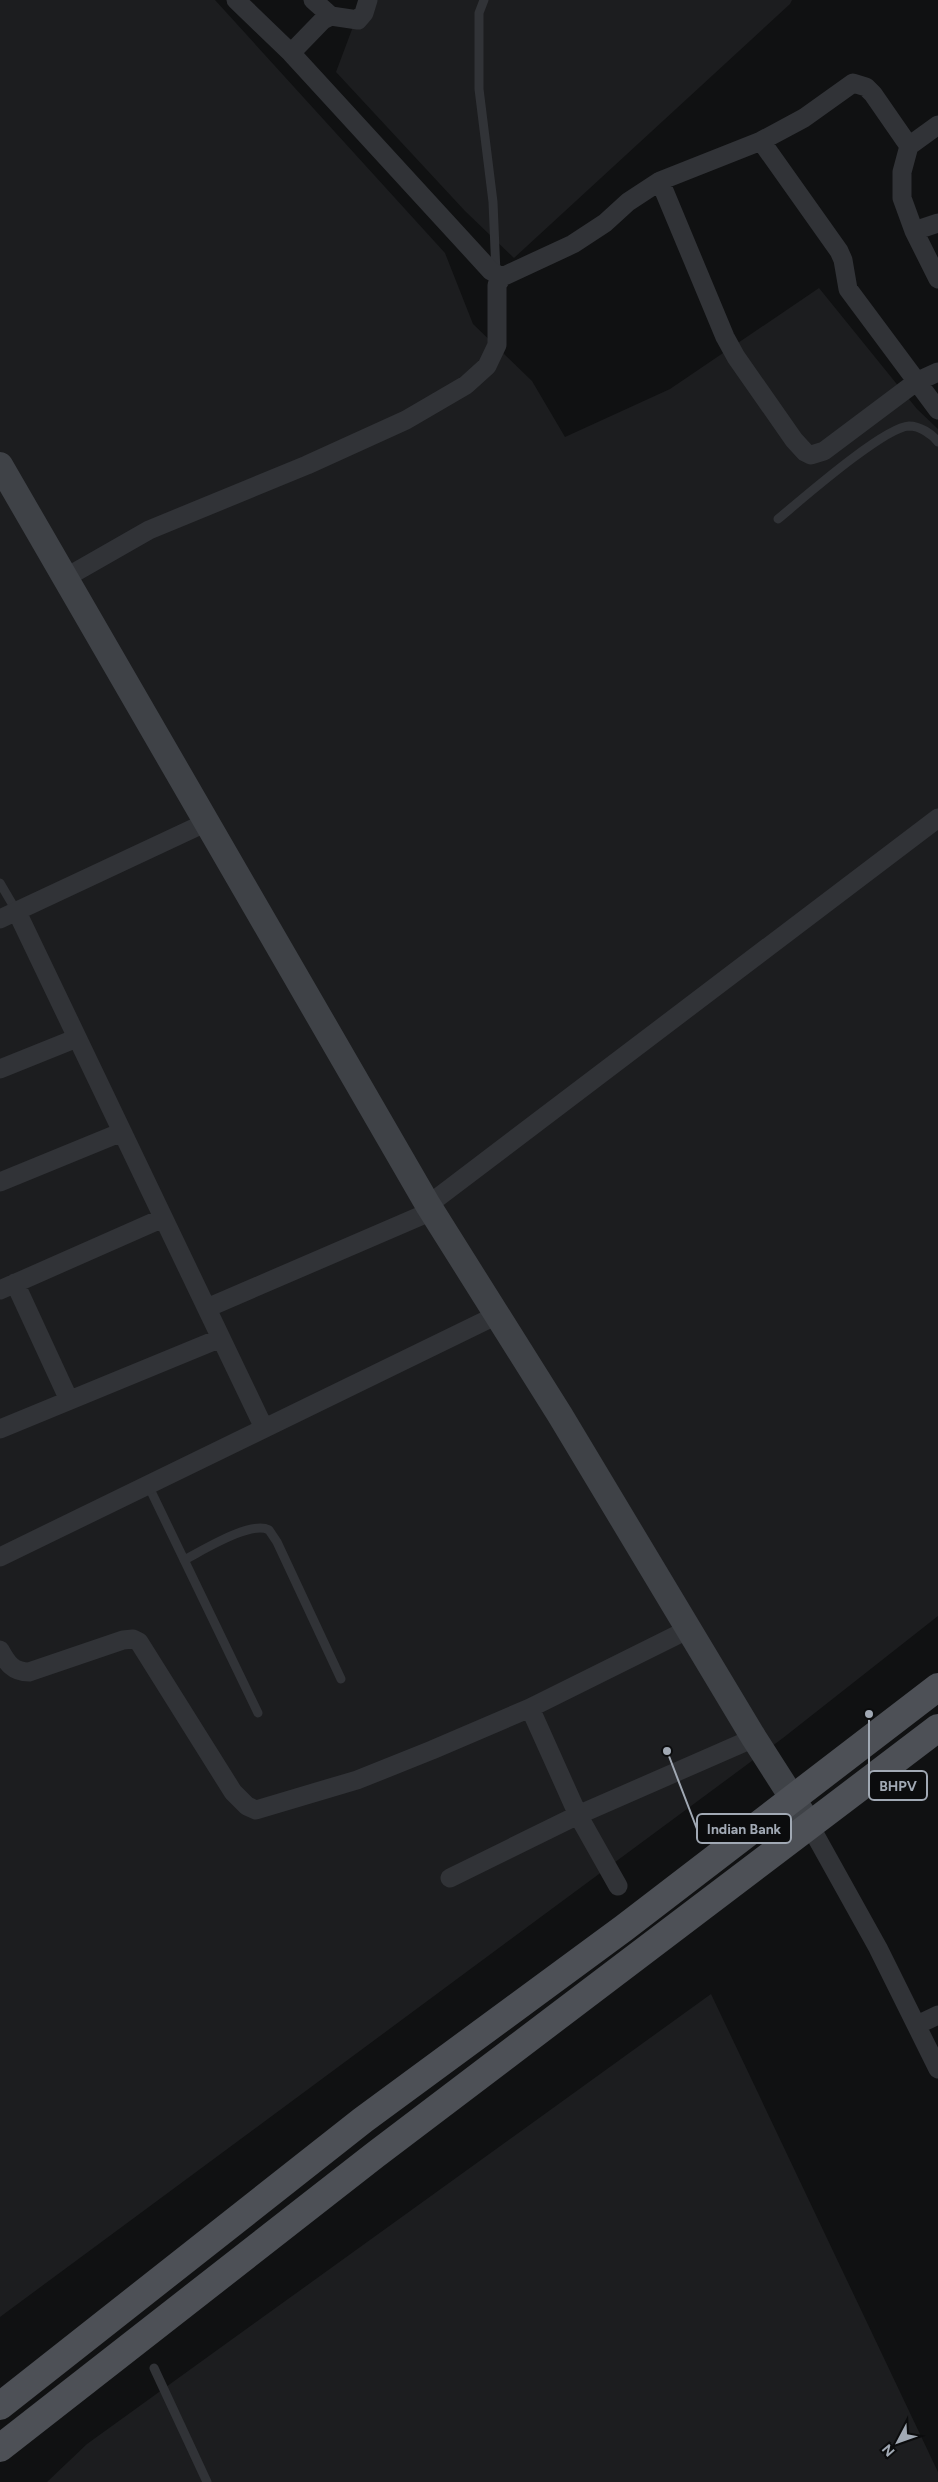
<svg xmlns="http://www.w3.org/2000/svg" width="938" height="2482" viewBox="0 0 938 2482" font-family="Figtree,sans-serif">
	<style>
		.built { fill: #1c1d1f }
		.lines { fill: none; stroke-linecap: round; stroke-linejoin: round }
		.lane { stroke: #313337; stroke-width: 9 }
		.street { stroke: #313337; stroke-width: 19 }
		.secondary { stroke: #3f4247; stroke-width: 26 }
		.primary { stroke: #4d5056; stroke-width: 28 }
		.leader { fill: none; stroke: #a1a9b4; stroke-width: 2 }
		.callout-dot { fill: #a1a9b4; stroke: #0b0c0d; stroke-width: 2 }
		.callout { fill: #0b0c0d; stroke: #a1a9b4; stroke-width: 2 }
		.callout-label { font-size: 14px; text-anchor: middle; font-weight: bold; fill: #a1a9b4 }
	</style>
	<rect width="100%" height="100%" fill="#101112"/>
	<path class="built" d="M0,0H215L445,253L473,324L532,381L565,437L670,389L819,288L917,409L938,429V1616L783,1738L0,2317Z
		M363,0H792L790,4L514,258L465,211L336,72Z
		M711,1994L938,2472V2482H47L87,2444Z"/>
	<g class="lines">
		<path class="lane" d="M484,0L479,13V89L493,202L496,273
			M778,519C801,500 884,427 909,426C920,426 932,434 938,442
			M0,883L17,912
			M148,1485L258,1713
			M184,1560C202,1551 251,1520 269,1530L277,1542L341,1679
			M154,2368L207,2482"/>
		<path class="street" d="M236,0L291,53L491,271L502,277
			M313,0L331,16
			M291,53L323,20L331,16L358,20L364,13L368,0
			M938,125L909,146L902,172V198L914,231L938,279
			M761,141L839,251L843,260L848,289L938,410
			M660,181L725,337L736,357L794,440L805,452L811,455L824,451L916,382L938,372
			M914,231L938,223
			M65,578L149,530L307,465L406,420L466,385L487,366L497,345V285L502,277L573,244L605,223L628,202L660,181L761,141L804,118L853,83L866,87L873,94L909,146
			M17,912L264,1428
			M0,919L207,822
			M0,1069L77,1038
			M0,1182L122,1132
			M428,1205L938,818
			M15,1283L69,1400
			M0,1290L163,1218
			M207,1308L432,1211
			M0,1429L221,1338
			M0,1557L497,1315
			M0,1650C7,1663 13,1672 29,1672L123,1640L133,1639L139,1642L233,1792L247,1806L256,1810L357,1780L432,1750L530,1708L689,1629
			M530,1708L578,1815L618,1886
			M809,1824L878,1948L938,2069
			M450,1878L578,1815L754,1738
			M917,2025L938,2015"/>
		<path class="secondary" d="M0,465L428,1205L560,1415L754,1738L809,1824"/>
		<path class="primary" d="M0,2406L363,2120L624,1928L938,1687
			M0,2448L375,2155L938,1728"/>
	</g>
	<path class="leader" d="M869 1714L869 1786M667 1751L697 1829"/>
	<g class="callout-dot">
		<circle cx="869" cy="1714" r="5"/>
		<circle cx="667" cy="1751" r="5"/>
	</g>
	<g class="callout">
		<rect x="869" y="1771" width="58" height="29" rx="5"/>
		<rect x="697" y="1814" width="94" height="29" rx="5"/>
	</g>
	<g class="callout-label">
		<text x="898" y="1791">BHPV</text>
		<text x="744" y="1834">Indian Bank</text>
	</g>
	<g transform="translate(898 2442) rotate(229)" stroke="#0b0c0d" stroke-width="4" paint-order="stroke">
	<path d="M0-4L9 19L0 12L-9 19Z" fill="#a1a9b4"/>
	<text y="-8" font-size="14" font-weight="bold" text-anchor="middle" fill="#a1a9b4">N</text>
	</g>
</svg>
